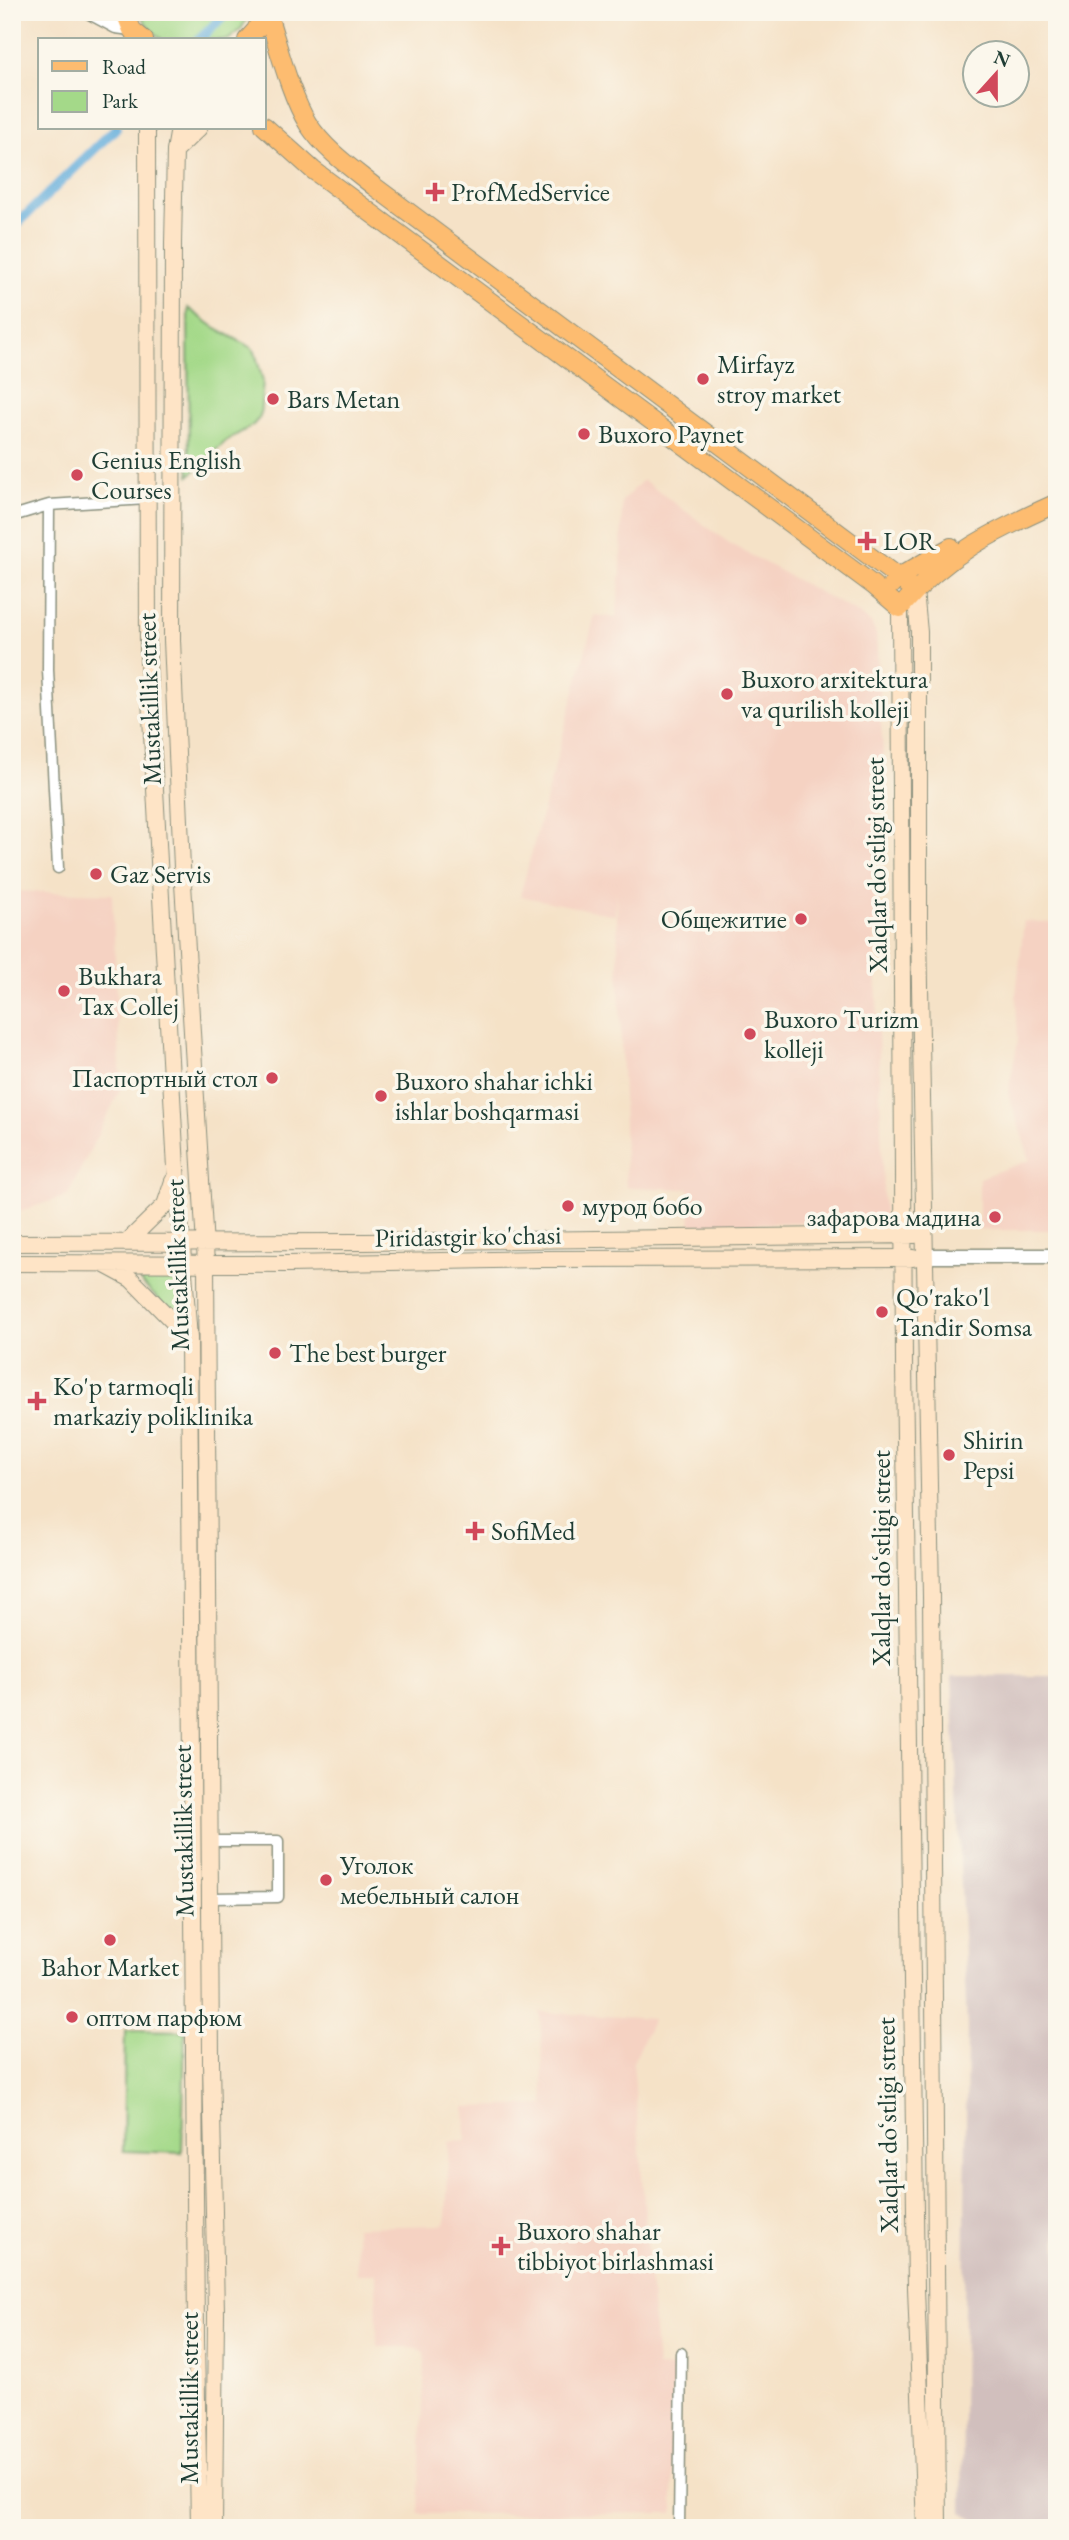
<svg xmlns="http://www.w3.org/2000/svg" width="1069" height="2540" viewBox="0 0 1069 2540" font-family="'EB Garamond',serif">
	<style>
		.built { fill: #f5d2c2 }
		.industrial { fill: #d1bfbd }
		.green { fill: #a4d989; stroke: #628b5e; stroke-width: 2 }
		.lines { fill: none; stroke-linecap: round; stroke-linejoin: round }
		.canal { stroke: #65aedc; stroke-width: 10 }
		.minor-casing { stroke: #8a907e; stroke-width: 13 }
		.tertiary-casing { stroke: #8a907e; stroke-width: 17 }
		.secondary-casing { stroke: #8a907e; stroke-width: 18 }
		.primary-casing { stroke: #8a907e; stroke-width: 20 }
		.minor { stroke: #fff; stroke-width: 10 }
		.tertiary { stroke: #fff; stroke-width: 14 }
		.secondary { stroke: #fee4c6; stroke-width: 16 }
		.primary { stroke: #fdbc70; stroke-width: 18 }
		.poi-dot { fill: #d1495b; stroke: #fbf7ec; stroke-width: 2.5 }
		.labels { text-anchor: middle; dominant-baseline: central; stroke-width: 7; stroke-linejoin: round; paint-order: stroke }
		.poi-label { font-size: 26px; fill: #1f3d34; stroke: #fbf7ec; text-anchor: start }
		.street-label { font-size: 26px; fill: #1f3d34; stroke: #fbf7ec }
	</style>
	<rect width="100%" height="100%" fill="#fbf7ec"/>
	<filter id="ink" filterUnits="userSpaceOnUse"><feTurbulence type="fractalNoise" baseFrequency=".0143" numOctaves="2"/><feDisplacementMap in="SourceGraphic" scale="14" xChannelSelector="R" yChannelSelector="G"/><feConvolveMatrix kernelMatrix="1 2 1 2 8 2 1 2 1" color-interpolation-filters="sRGB"/></filter>
	<filter id="wash" filterUnits="userSpaceOnUse"><feTurbulence type="fractalNoise" baseFrequency=".00686" numOctaves="4" result="noise"/><feDisplacementMap in="SourceGraphic" scale="28" xChannelSelector="R" yChannelSelector="G"/><feGaussianBlur stdDeviation="1.57" result="paint"/><feColorMatrix in="noise" values="0 0 0 0 0 0 0 0 0 0 0 0 0 0 0 0 0 1.4 0 .05"/><feComposite in="paint" operator="in"/></filter>
	<g filter="url(#wash)">
		<rect width="100%" height="100%" fill="#f5e2c7"/>
		<path class="built" d="M643,480L732,545L856,612L871,623L876,634L883,754L873,877L884,1219L691,1226L689,1189L626,1187L616,889L615,915L520,896L595,615L616,618L621,573L622,501Z
			M12,891L112,894L121,1088L67,1196L17,1212L12,1211Z
			M1024,921L1057,923V1230H979V1178L1030,1160L1008,1093L1018,1041L1016,996Z
			M540,2012L653,2019L633,2062L657,2367L674,2368L673,2513L418,2514L425,2362L424,2352L412,2347H377L376,2274H357L356,2227L443,2225L446,2222L449,2142L466,2141L465,2107L544,2105Z"/>
		<path class="industrial" d="M952,1676H1057V2527H985L962,2512L967,2026Z"/>
		<path class="green" d="M139,12H251L241,29L228,40H163L149,28Z
			M188,308L214,327L252,348L255,352L263,381L260,417L253,425L226,441L189,476Z
			M133,1273H177L182,1325Z
			M125,2030L185,2031L182,2153L123,2151Z"/>
		<g class="lines">
			<path class="canal" d="M199,40L227,12
				M12,229L116,128"/>
		</g>
	</g>
	<g filter="url(#ink)">
		<g class="lines">
			<defs>
				<path id="minor" d="M12,514L16,515L49,505
					M58,868L48,670L49,505L147,499
					M211,1898L278,1897V1841H211
					M679,2528L681,2353"/>
				<path id="tertiary" d="M90,12L116,26L131,28
					M925,1256H1057"/>
				<path id="secondary" d="M147,128L148,663L176,1168L189,1338L196,2337L199,2528
					M179,128L175,151L173,243L172,640L182,867L206,1263L211,2062L216,2313L214,2528
					M175,151L199,128
					M915,590L919,632V930L931,1596L938,2528
					M900,608L904,1362L916,2288L925,2528
					M127,1242L165,1205L173,1181
					M12,1243L365,1242L915,1235
					M12,1263L288,1264L540,1259L913,1258
					M105,1265L131,1279L189,1338"/>
				<path id="primary" d="M125,12L132,30L144,40
					M267,12C278,45 290,95 308,124C325,150 351,168 375,187L915,590
					M247,40L256,30L264,12
					M264,126L313,170L873,585L900,608C946,554 994,531 1057,503
					M893,584L897,578L951,547"/>
			</defs>
			<use href="#minor" class="minor-casing"/>
			<use href="#tertiary" class="tertiary-casing"/>
			<use href="#secondary" class="secondary-casing"/>
			<use href="#primary" class="primary-casing"/>
			<use href="#minor" class="minor"/>
			<use href="#tertiary" class="tertiary"/>
			<use href="#secondary" class="secondary"/>
			<use href="#primary" class="primary"/>
		</g>
	</g>
	<g class="poi-dot">
		<path d="M431.5 181.5h7v7h7v7h-7v7h-7v-7h-7v-7h7z"/>
		<circle cx="703" cy="379" r="7"/>
		<circle cx="273" cy="399" r="7"/>
		<circle cx="584" cy="434" r="7"/>
		<circle cx="77" cy="475" r="7"/>
		<path d="M863.5 530.5h7v7h7v7h-7v7h-7v-7h-7v-7h7z"/>
		<circle cx="727" cy="694" r="7"/>
		<circle cx="96" cy="874" r="7"/>
		<circle cx="801" cy="919" r="7"/>
		<circle cx="64" cy="991" r="7"/>
		<circle cx="750" cy="1034" r="7"/>
		<circle cx="272" cy="1078" r="7"/>
		<circle cx="381" cy="1096" r="7"/>
		<circle cx="568" cy="1206" r="7"/>
		<circle cx="995" cy="1217" r="7"/>
		<circle cx="882" cy="1312" r="7"/>
		<circle cx="275" cy="1353" r="7"/>
		<path d="M33.5 1390.5h7v7h7v7h-7v7h-7v-7h-7v-7h7z"/>
		<circle cx="949" cy="1455" r="7"/>
		<path d="M471.5 1520.5h7v7h7v7h-7v7h-7v-7h-7v-7h7z"/>
		<circle cx="326" cy="1880" r="7"/>
		<circle cx="110" cy="1940" r="7"/>
		<circle cx="72" cy="2017" r="7"/>
		<path d="M497.5 2235.5h7v7h7v7h-7v7h-7v-7h-7v-7h7z"/>
	</g>
	<g class="labels">
		<g class="poi-label">
			<text x="451" y="192">ProfMedService</text>
			<text x="717" y="364">Mirfayz<tspan x="717" dy="30">stroy market</tspan></text>
			<text x="287" y="399">Bars Metan</text>
			<text x="598" y="434">Buxoro Paynet</text>
			<text x="91" y="460">Genius English<tspan x="91" dy="30">Courses</tspan></text>
			<text x="883" y="541">LOR</text>
			<text x="741" y="679">Buxoro arxitektura<tspan x="741" dy="30">va qurilish kolleji</tspan></text>
			<text x="110" y="874">Gaz Servis</text>
			<text x="787" y="919" text-anchor="end">Общежитие</text>
			<text x="78" y="976">Bukhara<tspan x="78" dy="30">Tax Collej</tspan></text>
			<text x="764" y="1019">Buxoro Turizm<tspan x="764" dy="30">kolleji</tspan></text>
			<text x="258" y="1078" text-anchor="end">Паспортный стол</text>
			<text x="395" y="1081">Buxoro shahar ichki<tspan x="395" dy="30">ishlar boshqarmasi</tspan></text>
			<text x="582" y="1206">мурод бобо</text>
			<text x="981" y="1217" text-anchor="end">зафарова мадина</text>
			<text x="896" y="1297">Qo'rako'l<tspan x="896" dy="30">Tandir Somsa</tspan></text>
			<text x="289" y="1353">The best burger</text>
			<text x="53" y="1386">Ko'p tarmoqli<tspan x="53" dy="30">markaziy poliklinika</tspan></text>
			<text x="963" y="1440">Shirin<tspan x="963" dy="30">Pepsi</tspan></text>
			<text x="491" y="1531">SofiMed</text>
			<text x="340" y="1865">Уголок<tspan x="340" dy="30">мебельный салон</tspan></text>
			<text x="110" y="1967" text-anchor="middle">Bahor Market</text>
			<text x="86" y="2017">оптом парфюм</text>
			<text x="517" y="2231">Buxoro shahar<tspan x="517" dy="30">tibbiyot birlashmasi</tspan></text>
		</g>
		<g class="street-label">
			<text transform="translate(149 699) rotate(-92)">Mustakillik street</text>
			<text transform="translate(876 865) rotate(-91)">Xalqlar doʻstligi street</text>
			<text transform="translate(468 1236) rotate(-1)">Piridastgir ko'chasi</text>
			<text transform="translate(177 1265) rotate(-92)">Mustakillik street</text>
			<text transform="translate(881 1558) rotate(-90)">Xalqlar doʻstligi street</text>
			<text transform="translate(183 1831) rotate(-91)">Mustakillik street</text>
			<text transform="translate(887 2125) rotate(-91)">Xalqlar doʻstligi street</text>
			<text transform="translate(189 2398) rotate(-90)">Mustakillik street</text>
		</g>
	</g>
	<rect width="1069" height="2540" fill="none" stroke="#fbf7ec" stroke-width="42"/>
	<rect x="38" y="38" width="228" height="91" fill="#fbf7ec" stroke="#a3ada2" stroke-width="2"/>
	<rect x="52" y="61" width="35" height="10" fill="#fdbc70" stroke="#a3ada2" stroke-width="2"/>
	<text x="102" y="74" font-size="21" fill="#1f3d34">Road</text>
	<rect x="52" y="91" width="35" height="21" fill="#a4d989" stroke="#a3ada2" stroke-width="2"/>
	<text x="102" y="108" font-size="21" fill="#1f3d34">Park</text>
	<g transform="translate(996 74) rotate(21)"><circle r="33" fill="#fbf7ec" stroke="#a3ada2" stroke-width="2"/>
	<path d="M0-5L12 26L0 18L-12 26Z" fill="#d1495b"/>
	<text y="-10" font-size="19" font-weight="bold" text-anchor="middle" fill="#1f3d34">N</text>
	</g>
</svg>
